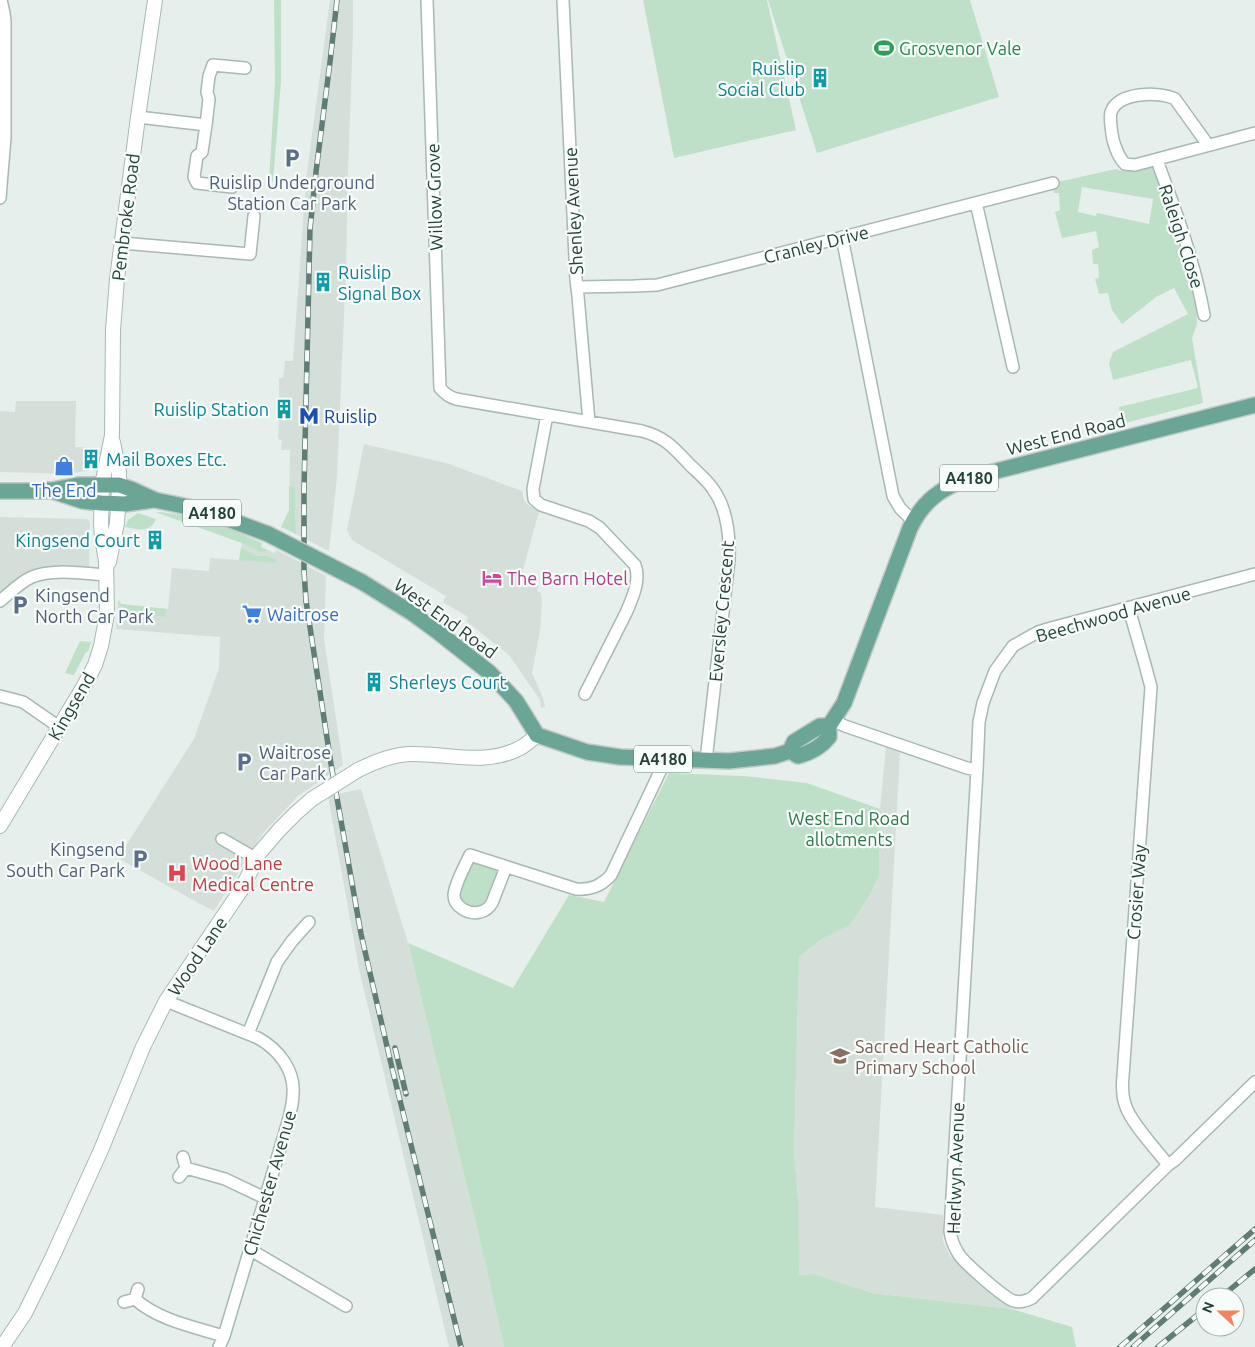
<svg xmlns="http://www.w3.org/2000/svg" width="1255" height="1347" viewBox="0 0 1255 1347" font-family="Ubuntu,sans-serif">
	<style>
		.built { fill: #d4dfda }
		.green { fill: #bfe0c8; fill-rule: evenodd }
		.lines { fill: none; stroke-linecap: round; stroke-linejoin: round }
		.minor-casing { stroke: #a8b8b2; stroke-width: 14 }
		.tertiary-casing { stroke: #a8b8b2; stroke-width: 16 }
		.primary-casing { stroke: #c2cac8; stroke-width: 18 }
		.minor { stroke: #fff; stroke-width: 11 }
		.tertiary { stroke: #fff; stroke-width: 14 }
		.primary { stroke: #6aa596; stroke-width: 15 }
		.rail-casing { stroke: #5f7d75; stroke-width: 5.5 }
		.rail { stroke: #f7fbf9; stroke-width: 4; stroke-dasharray: 11; stroke-linecap: butt }
		.tertiary-bridge-casing { stroke: #a8b8b2; stroke-width: 16; stroke-linecap: butt }
		.primary-bridge-casing { stroke: #c2cac8; stroke-width: 18; stroke-linecap: butt }
		.tertiary-bridge { stroke: #fff; stroke-width: 14 }
		.primary-bridge { stroke: #6aa596; stroke-width: 15 }
		.labels { text-anchor: middle; dominant-baseline: central; stroke-width: 4.5; stroke-linejoin: round; paint-order: stroke }
		.shield { fill: #f7fbf9; stroke: #637a73; stroke-width: 1 }
		.shield-label { font-size: 16px; font-weight: bold; fill: #24423a }
		.leisure-label { font-size: 18px; fill: #27864d; stroke: #f7fbf9; text-anchor: start }
		.culture-label { font-size: 18px; fill: #0d838f; stroke: #f7fbf9; text-anchor: end }
		.service-label { font-size: 18px; fill: #4e5e75; stroke: #f7fbf9; text-anchor: start }
		.street-label { font-size: 18px; fill: #24423a; stroke: #f7fbf9 }
		.transit-label { font-size: 18px; fill: #164399; stroke: #f7fbf9; text-anchor: start }
		.shop-label { font-size: 18px; fill: #366cbe; stroke: #f7fbf9 }
		.hotel-label { font-size: 18px; fill: #b23c85; stroke: #f7fbf9; text-anchor: start }
		.park-label { font-size: 18px; fill: #2d7a4b; stroke: #f7fbf9 }
		.health-label { font-size: 18px; fill: #be3a42; stroke: #f7fbf9; text-anchor: start }
		.education-label { font-size: 18px; fill: #785e54; stroke: #f7fbf9; text-anchor: start }
	</style>
	<rect width="100%" height="100%" fill="#e6efeb"/>
	<path class="built" d="M330,0H353V32L348,170L346,269L337,477L329,551L296,534V510H289L290,450H281L282,440L278,439L279,416H276V401H279V378H283L285,361H293L306,180Z
		M16,401H76L75,447L97,448L96,467L85,471L69,474L0,472V411L15,412Z
		M364,444L446,463L522,491L524,501L528,505L539,511L521,577L539,586L537,591L541,593L542,603L540,631L532,673L543,698L545,707L541,708L540,700L509,655L466,621L468,617L443,602L446,596L352,540L347,530Z
		M0,517L87,519L90,522L89,569L52,568L35,569L28,573L0,594Z
		M242,543L260,552L270,551L274,553L277,550L326,576L324,639L343,765L298,796L264,832L214,911L200,904L118,858L194,739L219,668L220,637L116,629L118,600L121,604L168,609L172,568L209,571L210,558L239,560Z
		M886,747L900,753L875,1207L943,1215V1241L950,1256L1012,1309L872,1293L814,1274L798,1275V1197L794,1154L799,957L822,939L850,925L868,898L879,876L880,809Z
		M361,789L408,943L482,1249L504,1347H449L359,969L328,796Z"/>
	<path class="green" d="M274,0H281V82L273,182H269L275,81Z
		M643,0H767L796,130L674,158Z
		M768,0H970L999,97L817,153Z
		M1154,166L1196,301L1197,324L1192,338L1203,403L1121,424L1119,407L1198,388L1191,360L1113,380L1109,363L1113,352L1188,314L1174,288L1156,297L1122,324L1112,310L1108,293L1099,294L1095,279L1099,278L1098,264H1093L1092,250L1099,247L1096,231L1062,238L1055,212L1060,210L1059,193H1054L1053,183L1116,169C1126,174 1143,168 1154,166ZM1082,187L1153,199L1149,224L1097,213L1096,216L1078,212Z
		M289,486L295,488L296,534L281,527L289,510Z
		M155,512C191,513 229,528 262,543L261,547L270,551L260,552L242,543Z
		M138,513L156,519C150,534 138,529 125,527L128,520Z
		M241,548L256,556H267L277,560L276,563L239,560Z
		M118,600L121,604L166,609L165,617C149,614 130,615 118,603Z
		M80,641L91,642L88,652H86L74,675L65,673Z
		M669,773L744,776L807,783L880,809L879,876L868,898L850,925L822,939L799,957L794,1154L798,1197L799,1275L814,1274L872,1293L1012,1309L1072,1327L1076,1347H504L482,1249L408,943L513,988L569,895L604,902Z
		M470,855L506,867L489,908L459,907L454,893Z"/>
	<g class="lines">
		<defs>
			<path id="minor" d="M427,0L440,388C445,394 449,397 456,399L642,431C665,437 674,448 689,464C697,472 707,480 713,489C728,510 730,536 729,560L706,760
				M563,0L576,279L578,296L589,422
				M138,117L206,125L202,152L197,156L194,177L197,183L232,187
				M206,125L209,99L207,92L209,76L213,65L245,68
				M1208,145L1175,99C1159,91 1118,92 1111,112C1109,120 1112,132 1113,140C1116,149 1118,157 1125,164L1135,165L1255,133
				M1158,159L1159,166C1177,214 1195,264 1204,315
				M0,198L5,137V21L4,13L1,0
				M975,203L978,211L1013,367
				M842,237L893,496L900,508L913,521
				M122,243L250,254L254,216
				M577,287L634,286L657,285L1053,183
				M547,415L533,489L534,499L541,505L589,521L600,528L635,565C641,580 632,599 626,613L585,694
				M0,601C10,593 20,582 32,577C51,568 86,574 107,575
				M1129,609L1144,661L1151,687L1123,1076C1122,1086 1122,1097 1126,1107C1132,1124 1157,1150 1168,1165
				M0,696L23,702L59,727
				M834,721L845,726L967,768L977,770L950,1231C951,1239 953,1245 958,1253C963,1262 1004,1298 1014,1301C1020,1303 1026,1301 1032,1298L1168,1165L1175,1160L1255,1082
				M977,770L979,722L983,703L995,671L1013,646L1038,632L1051,628L1255,574
				M222,839L255,858
				M506,867L492,903C489,908 485,911 480,912C469,915 454,907 454,895C455,883 465,866 470,855L576,889C591,890 601,886 611,875L666,759
				M166,1001L258,1038C278,1049 295,1070 293,1094C293,1104 290,1113 288,1122L224,1336L219,1347
				M248,1034L277,962L292,941L309,922
				M186,1168L225,1179L265,1198
				M179,1177L186,1168L183,1157
				M249,1249L346,1306
				M135,1299C158,1320 194,1327 224,1336
				M124,1302L135,1299L138,1289"/>
			<path id="tertiary" d="M109,562L117,523L119,492V472L113,442
				M358,770C374,762 391,755 409,754C446,753 484,766 518,749C525,746 531,740 537,735
				M0,826L85,684L95,665L101,646L107,614L106,561L102,537L101,524L102,485L112,435L113,330L117,279L138,117L155,0
				M2,1347L25,1313L52,1258L101,1150L143,1047L166,1001L241,890L251,870L255,858L280,829L296,813L312,799"/>
			<path id="primary" d="M43,490H52L78,485H119L131,489L155,500L203,510L268,534
				M0,491H52L82,501L101,503L125,504L153,500
				M362,582L412,613L438,632L490,673L516,701L537,735L587,752L620,757L729,761L775,756L790,751
				M790,751L798,756C810,753 821,747 829,737V726L844,703L910,528C923,501 941,488 969,478L1255,405
				M790,751L794,742L820,726H829"/>
		</defs>
		<use href="#minor" class="minor-casing"/>
		<use href="#tertiary" class="tertiary-casing"/>
		<use href="#primary" class="primary-casing"/>
		<use href="#minor" class="minor"/>
		<use href="#tertiary" class="tertiary"/>
		<use href="#primary" class="primary"/>
		<defs>
			<path id="rail" d="M337,0L330,62L316,172L310,229L304,489V571L306,601L331,764L361,934L392,1068L461,1347
				M395,1048L406,1094
				M1221,1297L1255,1269
				M1120,1347L1255,1229
				M1133,1347L1255,1240
				M1158,1347L1205,1309"/>
		</defs>
		<use href="#rail" class="rail-casing"/>
		<use href="#rail" class="rail"/>
		<defs>
			<path id="tertiary-bridge" d="M312,799L358,770"/>
			<path id="primary-bridge" d="M268,534L362,582"/>
		</defs>
		<use href="#tertiary-bridge" class="tertiary-bridge-casing"/>
		<use href="#primary-bridge" class="primary-bridge-casing"/>
		<use href="#tertiary-bridge" class="tertiary-bridge"/>
		<use href="#primary-bridge" class="primary-bridge"/>
	</g>
	<defs>
		<symbol id="stadium-bare" viewBox="-9 -9 18 18"><path d="M0-5a6.5 5 0 1 0 0 10a6.5 5 0 1 0 0-10ZM-3.5-1.8h7v3.6h-7Z" fill="#2e9e5b" stroke="#f7fbf9" stroke-width="2.5" paint-order="stroke"/></symbol>
		<symbol id="building-bare" viewBox="-9 -9 18 18"><path d="M-4-6H4V6H1V3H-1V6H-4ZM-2.5-4.3h1.7v1.8h-1.7ZM.8-4.3h1.7v1.8H.8ZM-2.5-1h1.7V.8h-1.7ZM.8-1h1.7V.8H.8Z" fill="#0f9aa8" stroke="#f7fbf9" stroke-width="2.5" paint-order="stroke"/></symbol>
		<symbol id="parking-bare" viewBox="-9 -9 18 18"><path d="M-3.5-5.5H1a3.5 3.5 0 0 1 0 7H-1V5.5H-3.5ZM-1-3.4V-.6H.8a1.4 1.4 0 0 0 0-2.8Z" fill="#5c6f8a" stroke="#f7fbf9" stroke-width="2.5" paint-order="stroke"/></symbol>
		<symbol id="metro-bare" viewBox="-9 -9 18 18"><path d="M-5.5 5V-5H-3L0 0L3-5H5.5V5H3V-.5L0 4L-3-.5V5Z" fill="#1a4fb4" stroke="#f7fbf9" stroke-width="2.5" paint-order="stroke"/></symbol>
		<symbol id="shop-bare" viewBox="-9 -9 18 18"><path d="M-5-2.5h2.3a2.7 3.5 0 0 1 5.4 0H5L5.5 6h-11ZM-1.5-2.5h3a1.5 2.3 0 0 0-3 0Z" fill="#3f7fe0" stroke="#f7fbf9" stroke-width="2.5" paint-order="stroke"/></symbol>
		<symbol id="hotel-bare" viewBox="-9 -9 18 18"><path d="M-6-4.5h1.5V1H6V5H4.5V3h-9V5H-6ZM-4 0a1.8 1.8 0 1 1 3.6 0ZM.5 0V-2.5h3Q6-2.5 6 0Z" fill="#d1479c" stroke="#f7fbf9" stroke-width="2.5" paint-order="stroke"/></symbol>
		<symbol id="supermarket-bare" viewBox="-9 -9 18 18"><path d="M-6-5.5h2.5l.6 2H6L4.5 2H-2.5L-4.4-4H-6ZM-1.5 3.2a1.3 1.3 0 1 0 .1 0ZM3 3.2a1.3 1.3 0 1 0 .1 0Z" fill="#3f7fe0" stroke="#f7fbf9" stroke-width="2.5" paint-order="stroke"/></symbol>
		<symbol id="hospital-bare" viewBox="-9 -9 18 18"><path d="M-5-5h3v3.5h4V-5h3V5h-3V1.5h-4V5h-3Z" fill="#e0444e" stroke="#f7fbf9" stroke-width="2.5" paint-order="stroke"/></symbol>
		<symbol id="school-bare" viewBox="-9 -9 18 18"><path d="M0-5L7-2L0 1L-7-2ZM-4 1L0 2.5L4 1V4Q0 6-4 4Z" fill="#8d6e63" stroke="#f7fbf9" stroke-width="2.5" paint-order="stroke"/></symbol>
	</defs>
	<g fill-rule="evenodd">
		<use href="#stadium-bare" x="870" y="34" width="28" height="28"/>
		<use href="#building-bare" x="806" y="64" width="28" height="28"/>
		<use href="#parking-bare" x="278" y="144" width="28" height="28"/>
		<use href="#building-bare" x="309" y="268" width="28" height="28"/>
		<use href="#building-bare" x="270" y="395" width="28" height="28"/>
		<use href="#metro-bare" x="295" y="402" width="28" height="28"/>
		<use href="#building-bare" x="77" y="445" width="28" height="28"/>
		<use href="#shop-bare" x="50" y="452" width="28" height="28"/>
		<use href="#building-bare" x="141" y="526" width="28" height="28"/>
		<use href="#hotel-bare" x="478" y="564" width="28" height="28"/>
		<use href="#parking-bare" x="6" y="591" width="28" height="28"/>
		<use href="#supermarket-bare" x="238" y="600" width="28" height="28"/>
		<use href="#building-bare" x="360" y="668" width="28" height="28"/>
		<use href="#parking-bare" x="230" y="748" width="28" height="28"/>
		<use href="#parking-bare" x="126" y="845" width="28" height="28"/>
		<use href="#hospital-bare" x="163" y="859" width="28" height="28"/>
		<use href="#school-bare" x="826" y="1042" width="28" height="28"/>
	</g>
	<g class="labels">
		<g class="shield">
			<rect x="940" y="464.5" width="58" height="27" rx="4"/>
			<rect x="183" y="499.5" width="58" height="27" rx="4"/>
			<rect x="634" y="745.5" width="58" height="27" rx="4"/>
		</g>
		<g class="shield-label">
			<text x="969" y="478">A4180</text>
			<text x="212" y="513">A4180</text>
			<text x="663" y="759">A4180</text>
		</g>
		<g class="leisure-label">
			<text x="899" y="48">Grosvenor Vale</text>
		</g>
		<g class="culture-label">
			<text x="805" y="68">Ruislip<tspan x="805" dy="21">Social Club</tspan></text>
			<text x="338" y="272" text-anchor="start">Ruislip<tspan x="338" dy="21">Signal Box</tspan></text>
			<text x="269" y="409">Ruislip Station</text>
			<text x="106" y="459" text-anchor="start">Mail Boxes Etc.</text>
			<text x="140" y="540">Kingsend Court</text>
			<text x="389" y="682" text-anchor="start">Sherleys Court</text>
		</g>
		<g class="service-label">
			<text x="292" y="182" text-anchor="middle">Ruislip Underground<tspan x="292" dy="21">Station Car Park</tspan></text>
			<text x="35" y="595">Kingsend<tspan x="35" dy="21">North Car Park</tspan></text>
			<text x="259" y="752">Waitrose<tspan x="259" dy="21">Car Park</tspan></text>
			<text x="125" y="849" text-anchor="end">Kingsend<tspan x="125" dy="21">South Car Park</tspan></text>
		</g>
		<g class="street-label">
			<text transform="translate(434 197) rotate(-92)">Willow Grove</text>
			<text transform="translate(573 211) rotate(-93)">Shenley Avenue</text>
			<text transform="translate(125 217) rotate(-83)">Pembroke Road</text>
			<text transform="translate(1182 236) rotate(72)">Raleigh Close</text>
			<text transform="translate(816 244) rotate(-14)">Cranley Drive</text>
			<text transform="translate(1066 434) rotate(-14)">West End Road</text>
			<text transform="translate(721 611) rotate(-85)">Eversley Crescent</text>
			<text transform="translate(1113 614) rotate(-16)">Beechwood Avenue</text>
			<text transform="translate(446 618) rotate(36)">West End Road</text>
			<text transform="translate(71 706) rotate(-60)">Kingsend</text>
			<text transform="translate(1136 892) rotate(-86)">Crosier Way</text>
			<text transform="translate(197 956) rotate(-56)">Wood Lane</text>
			<text transform="translate(955 1168) rotate(-88)">Herlwyn Avenue</text>
			<text transform="translate(269 1183) rotate(-74)">Chichester Avenue</text>
		</g>
		<g class="transit-label">
			<text x="324" y="416">Ruislip</text>
		</g>
		<g class="shop-label">
			<text x="64" y="490">The End</text>
			<text x="267" y="614" text-anchor="start">Waitrose</text>
		</g>
		<g class="hotel-label">
			<text x="507" y="578">The Barn Hotel</text>
		</g>
		<g class="park-label">
			<text x="849" y="818">West End Road<tspan x="849" dy="21">allotments</tspan></text>
		</g>
		<g class="health-label">
			<text x="192" y="863">Wood Lane<tspan x="192" dy="21">Medical Centre</tspan></text>
		</g>
		<g class="education-label">
			<text x="855" y="1046">Sacred Heart Catholic<tspan x="855" dy="21">Primary School</tspan></text>
		</g>
	</g>
	<g transform="translate(1220 1312) rotate(291)"><circle r="24" fill="#f7fbf9" stroke="#a3b1ad"/>
	<path d="M0-4L9 19L0 12L-9 19Z" fill="#f4845f"/>
	<text y="-8" font-size="14" font-weight="bold" text-anchor="middle" fill="#24423a">N</text>
	</g>
</svg>
